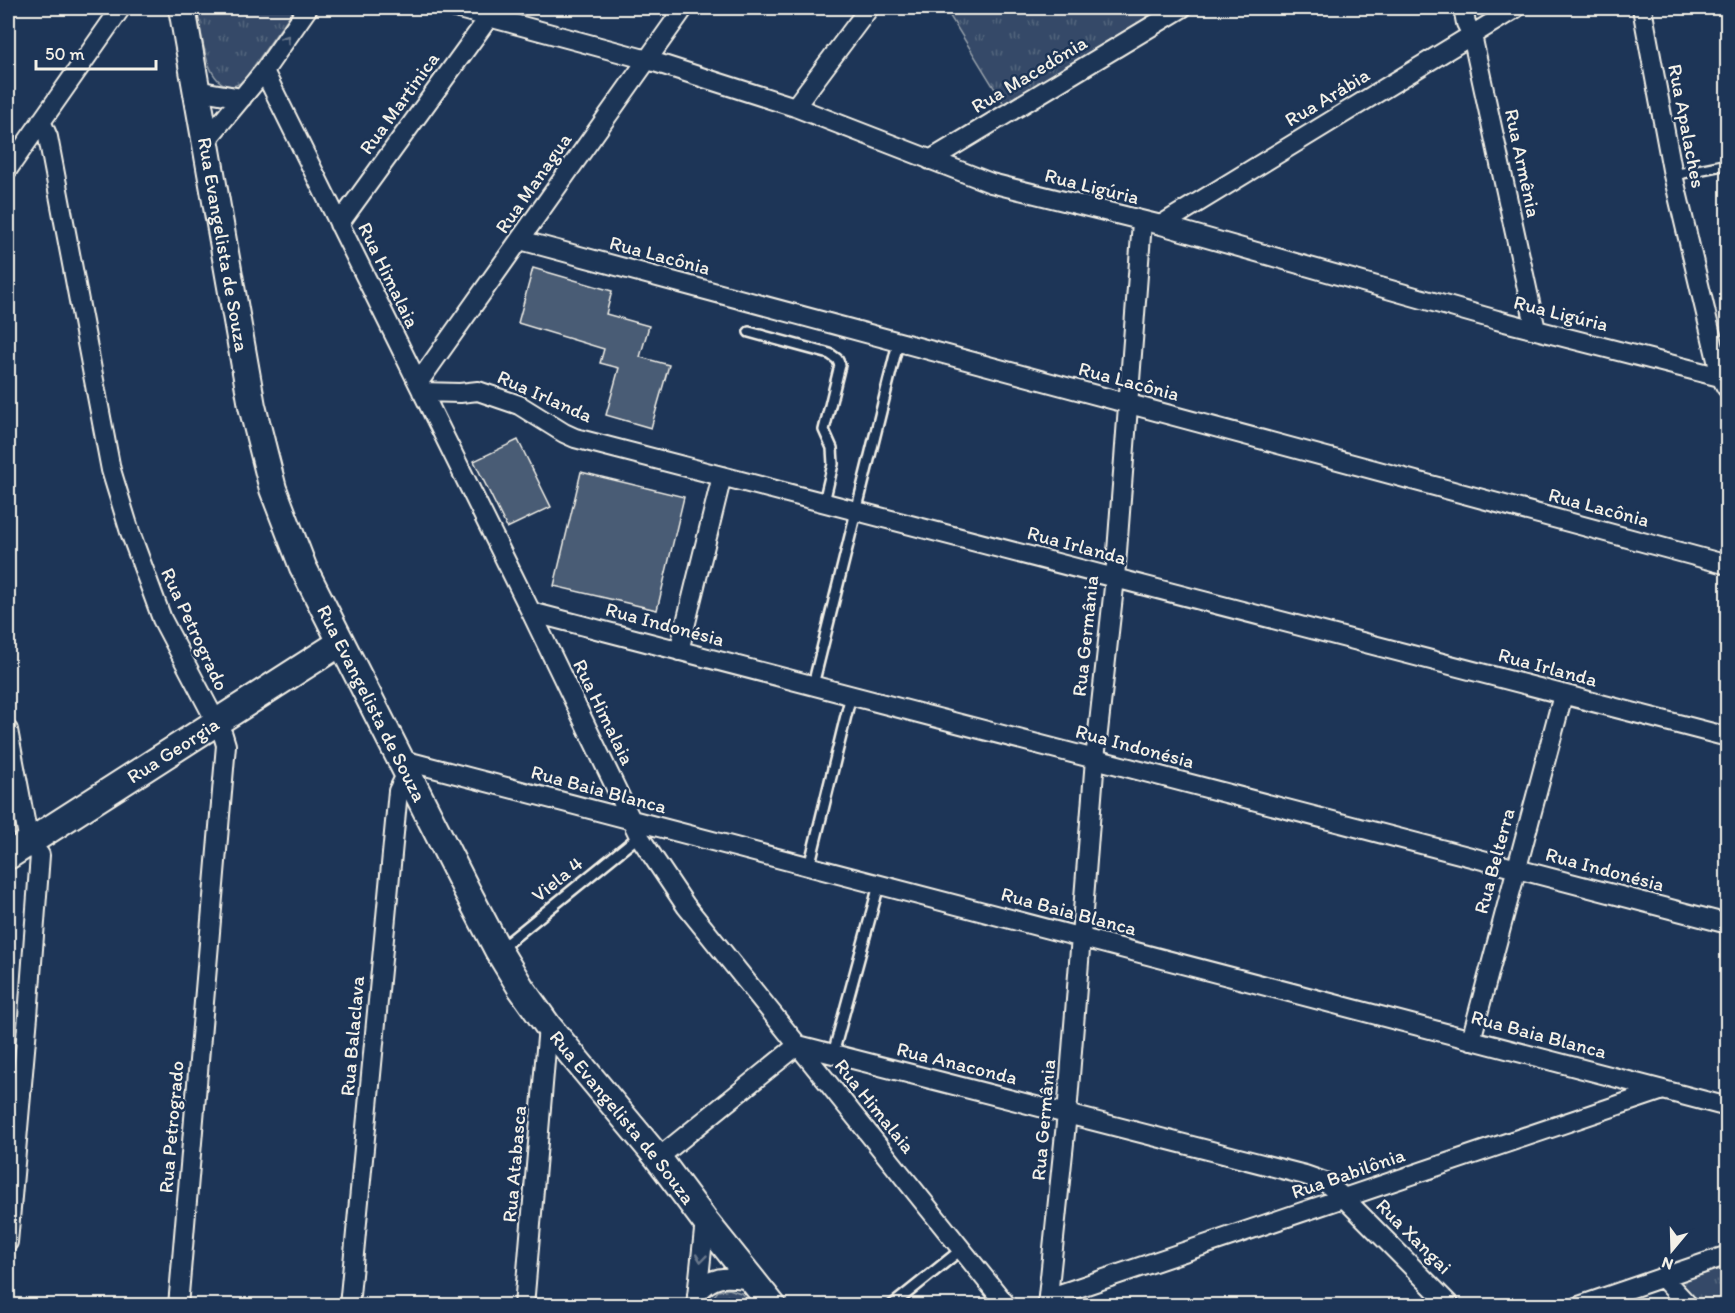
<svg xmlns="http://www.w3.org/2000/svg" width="1735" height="1313" viewBox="0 0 1735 1313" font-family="Itim,sans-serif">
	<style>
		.grass { fill: url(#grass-tufts); stroke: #949ea8; stroke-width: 1.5 }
		.building { fill: #485b74; stroke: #f4f1e8; stroke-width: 1.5 }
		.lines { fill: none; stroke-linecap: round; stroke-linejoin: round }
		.lane-casing { stroke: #f4f1e8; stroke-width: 14 }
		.street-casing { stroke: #f4f1e8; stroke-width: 22 }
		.secondary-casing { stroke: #f4f1e8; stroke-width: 30 }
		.lane { stroke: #1d3557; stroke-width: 9 }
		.street { stroke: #1d3557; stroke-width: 18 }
		.secondary { stroke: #1d3557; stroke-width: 26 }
		.oneway { stroke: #68778a }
		.labels { text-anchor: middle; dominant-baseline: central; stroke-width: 5; stroke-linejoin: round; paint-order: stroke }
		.street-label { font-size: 20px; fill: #f4f1e8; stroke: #1d3557 }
	</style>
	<defs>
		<pattern id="grass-tufts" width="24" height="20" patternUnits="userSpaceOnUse" patternTransform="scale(1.5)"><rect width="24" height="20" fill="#354a67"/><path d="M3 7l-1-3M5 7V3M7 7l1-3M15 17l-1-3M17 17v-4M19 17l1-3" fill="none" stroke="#53657d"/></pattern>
	</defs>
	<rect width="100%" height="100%" fill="#1d3557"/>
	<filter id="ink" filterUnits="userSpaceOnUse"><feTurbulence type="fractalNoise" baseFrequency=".0167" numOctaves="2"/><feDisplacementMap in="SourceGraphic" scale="12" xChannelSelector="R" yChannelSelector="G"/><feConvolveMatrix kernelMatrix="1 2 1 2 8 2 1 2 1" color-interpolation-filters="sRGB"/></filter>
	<g filter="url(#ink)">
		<path class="grass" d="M197,8H295L244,80C238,85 234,87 226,85C204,78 201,28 197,8Z
			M945,8H1162L1004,104Z
			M1727,1265V1305H1702L1681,1283L1685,1278Z
			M729,1289L741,1293L752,1305H707L718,1291Z"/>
		<path class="building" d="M533,268L612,291L606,314L649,326L640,357L669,365L651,428L606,415L619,368L600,363L604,349L518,323Z
			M518,440L551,507L507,528L474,461Z
			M581,472L684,497L657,610L554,586Z"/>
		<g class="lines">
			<defs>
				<path id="lane" d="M1673,175L1728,164
					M749,332L830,354L837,359L840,365L824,430L832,448L833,464L824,502
					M813,685L898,343
					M809,867L851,695
					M501,948L639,836
					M833,1054L879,885
					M891,1306L962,1249"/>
				<path id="street" d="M455,8L648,60L795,107L991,183L1161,225L1497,320L1728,379
					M1463,8L1466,23L1472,35L1536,330
					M1642,8L1673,175L1721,377L1726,387
					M264,71L531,612L639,836L686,906L1007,1306
					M196,90L242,98
					M795,107L869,8
					M41,121L48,137L111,470L130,532L162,619L223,735L226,745L178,1306
					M205,142L264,71L308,8
					M930,160L1182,8
					M8,169L121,8
					M339,224L495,9
					M1161,225L1516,8
					M520,240L1728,565
					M418,383L684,8
					M422,392L460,393L478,391L519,405L564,433L575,438L1728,737
					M531,612L1728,924
					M679,651L722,476
					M8,730L29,842L40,855L28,1016L8,1242
					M399,759L1728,1107
					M1471,1040L1563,695
					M658,1158L798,1045L1305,1175L1325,1182L1344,1198L1451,1306
					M1662,1277L1689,1306
					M697,1294C714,1273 728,1277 752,1280
					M1048,1298L1663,1090
					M349,1306L398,791L407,773
					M524,1306L548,1026
					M696,1306L705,1221
					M1047,1306L1067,1114L1095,759L1115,578L1142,222
					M1579,1306L1728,1255"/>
				<g id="secondary">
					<path id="s1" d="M182,8L252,406L273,489L303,567L466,889L498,950L521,988L548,1026L658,1158L705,1221L773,1306"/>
					<path id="s2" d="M8,856L340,643"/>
				</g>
			</defs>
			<use href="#lane" class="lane-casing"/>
			<use href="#street" class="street-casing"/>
			<use href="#secondary" class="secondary-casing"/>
			<use href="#lane" class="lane"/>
			<use href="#street" class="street"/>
			<use href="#secondary" class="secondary"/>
		</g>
		<defs><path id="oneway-chevron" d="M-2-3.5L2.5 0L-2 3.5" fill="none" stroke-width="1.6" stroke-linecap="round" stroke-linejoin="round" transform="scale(1.5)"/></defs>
		<g class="oneway">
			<use href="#oneway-chevron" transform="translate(286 39) rotate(-55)"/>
			<use href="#oneway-chevron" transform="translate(701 1258) rotate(96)"/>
		</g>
	</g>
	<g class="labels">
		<g class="street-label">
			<text transform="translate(1029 74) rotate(-31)">Rua Macedônia</text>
			<text transform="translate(1327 97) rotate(-31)">Rua Arábia</text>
			<text transform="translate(399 103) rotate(-54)">Rua Martinica</text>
			<text transform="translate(1687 126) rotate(79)">Rua Apalaches</text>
			<text transform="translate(1523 163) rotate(78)">Rua Armênia</text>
			<text transform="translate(533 183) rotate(-55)">Rua Managua</text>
			<text transform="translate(1092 186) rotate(14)">Rua Ligúria</text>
			<text stroke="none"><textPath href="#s1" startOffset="240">Rua Evangelista de Souza</textPath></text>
			<text transform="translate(660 255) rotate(15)">Rua Lacônia</text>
			<text transform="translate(389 275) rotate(64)">Rua Himalaia</text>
			<text transform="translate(1561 313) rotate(14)">Rua Ligúria</text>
			<text transform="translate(1129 381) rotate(15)">Rua Lacônia</text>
			<text transform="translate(545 396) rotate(24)">Rua Irlanda</text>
			<text transform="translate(1599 507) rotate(15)">Rua Lacônia</text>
			<text transform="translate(1077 545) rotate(15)">Rua Irlanda</text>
			<text transform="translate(665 624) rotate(15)">Rua Indonésia</text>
			<text transform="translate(195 629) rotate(65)">Rua Petrogrado</text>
			<text transform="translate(1085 636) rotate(-84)">Rua Germânia</text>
			<text transform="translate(1548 667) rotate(15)">Rua Irlanda</text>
			<text stroke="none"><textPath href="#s1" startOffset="726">Rua Evangelista de Souza</textPath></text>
			<text transform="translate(604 712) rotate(64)">Rua Himalaia</text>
			<text transform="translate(1135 746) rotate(15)">Rua Indonésia</text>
			<text stroke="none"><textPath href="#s2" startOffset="196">Rua Georgia</textPath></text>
			<text transform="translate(599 789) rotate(15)">Rua Baia Blanca</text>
			<text transform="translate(1494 861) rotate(-75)">Rua Belterra</text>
			<text transform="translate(1605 869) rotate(15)">Rua Indonésia</text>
			<text transform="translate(557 879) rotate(-39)">Viela 4</text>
			<text transform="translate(1069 911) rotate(15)">Rua Baia Blanca</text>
			<text transform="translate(1539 1034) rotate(15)">Rua Baia Blanca</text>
			<text transform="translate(352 1036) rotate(-85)">Rua Balaclava</text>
			<text transform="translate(957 1063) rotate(14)">Rua Anaconda</text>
			<text transform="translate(875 1106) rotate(51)">Rua Himalaia</text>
			<text stroke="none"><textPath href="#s1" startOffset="1212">Rua Evangelista de Souza</textPath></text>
			<text transform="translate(1043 1120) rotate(-85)">Rua Germânia</text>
			<text transform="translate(171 1127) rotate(-85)">Rua Petrogrado</text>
			<text transform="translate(514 1164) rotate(-85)">Rua Atabasca</text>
			<text transform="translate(1348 1173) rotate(-19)">Rua Babilônia</text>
			<text transform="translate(1414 1236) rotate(45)">Rua Xangai</text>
		</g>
	</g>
	<rect width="1735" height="1313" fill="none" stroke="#1d3557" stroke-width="30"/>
	<rect x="15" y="15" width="1705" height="1283" fill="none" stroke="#f4f1e8" stroke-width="2" filter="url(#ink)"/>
	<g transform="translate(1672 1250) rotate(199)" stroke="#1d3557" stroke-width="4.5" paint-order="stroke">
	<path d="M0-4.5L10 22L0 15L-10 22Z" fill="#f4f1e8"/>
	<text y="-9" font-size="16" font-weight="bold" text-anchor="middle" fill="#f4f1e8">N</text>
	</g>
	<path d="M36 60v9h120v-9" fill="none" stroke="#f4f1e8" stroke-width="3"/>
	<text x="45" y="60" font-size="18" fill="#f4f1e8" stroke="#1d3557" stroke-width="4.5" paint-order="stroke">50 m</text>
</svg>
